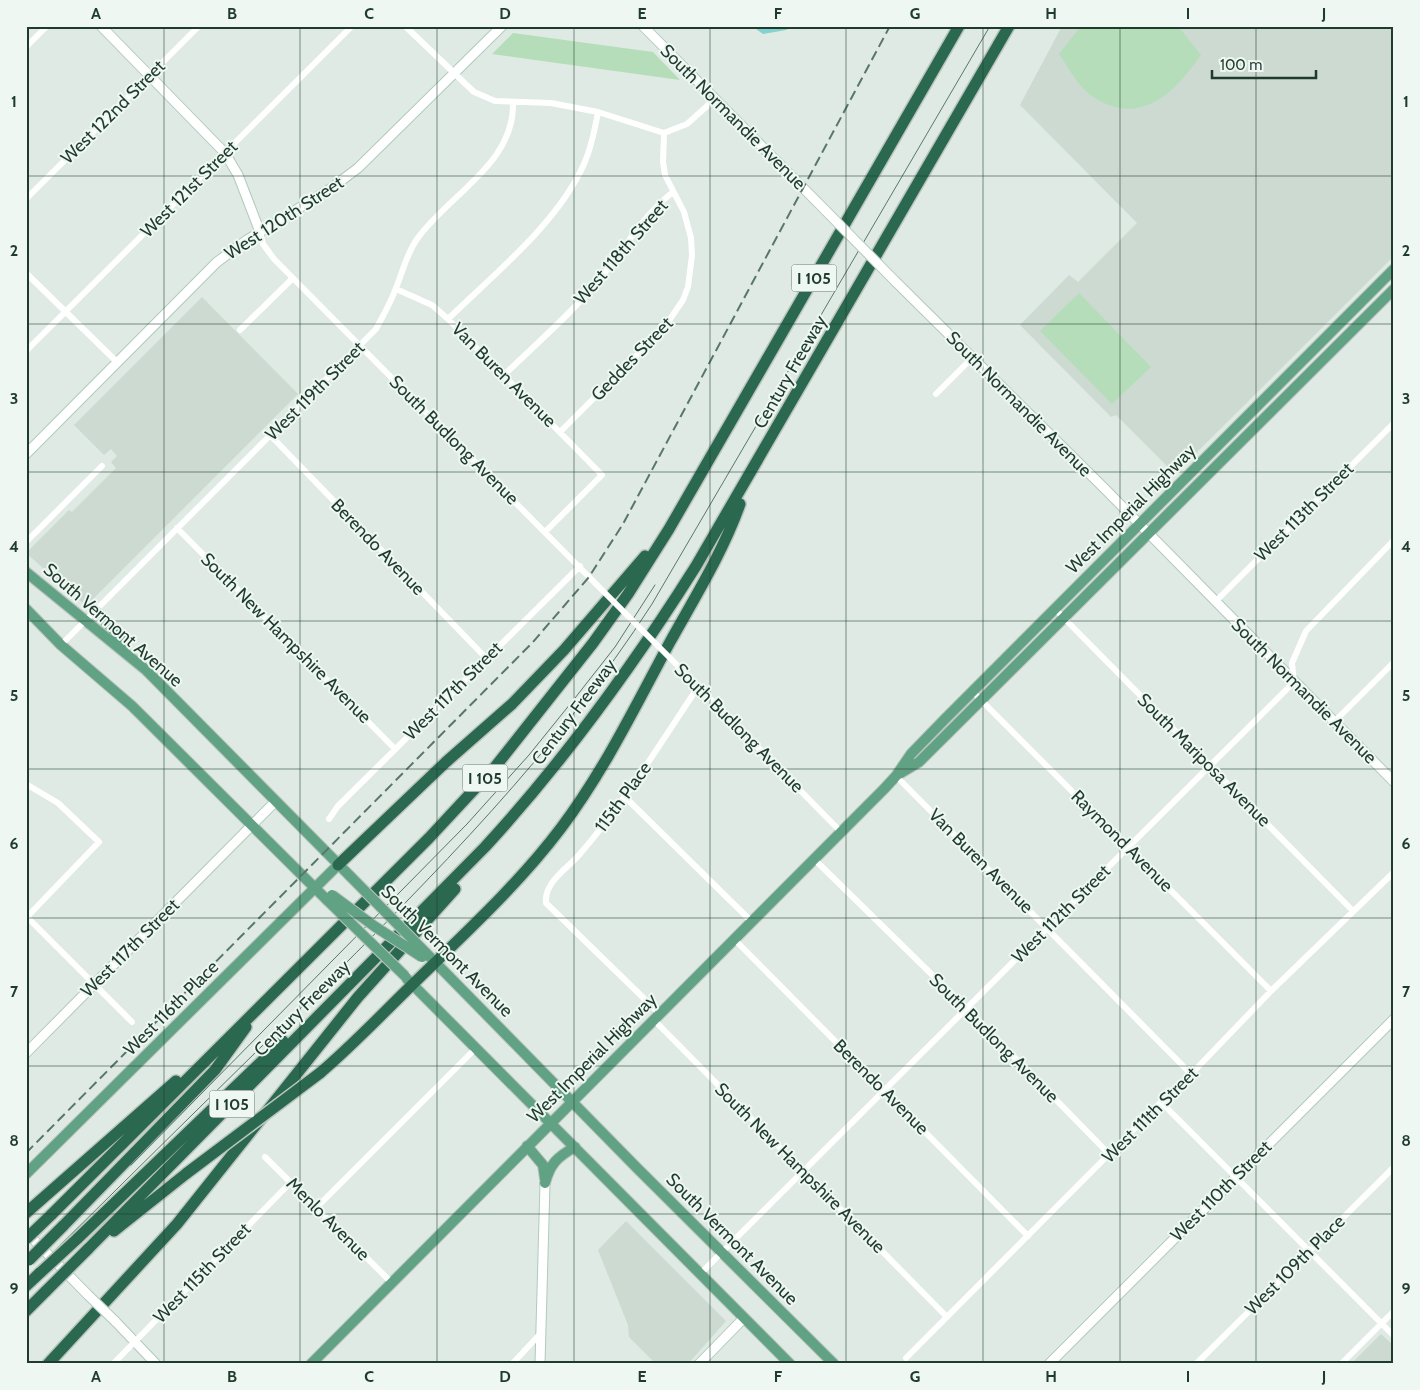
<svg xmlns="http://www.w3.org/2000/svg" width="1420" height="1390" viewBox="0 0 1420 1390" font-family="Cabin,sans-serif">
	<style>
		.built { fill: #ccdad1 }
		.green { fill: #b6ddb9 }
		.water { fill: #83d2d0 }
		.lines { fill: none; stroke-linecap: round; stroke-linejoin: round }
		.secondary-casing { stroke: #b1cbbc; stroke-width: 11 }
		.primary-casing { stroke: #bcc4c0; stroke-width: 12 }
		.highway-casing { stroke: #bcc4c0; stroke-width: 14 }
		.street { stroke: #fff; stroke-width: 6 }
		.secondary { stroke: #fff; stroke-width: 9 }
		.primary { stroke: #61a285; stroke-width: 10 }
		.highway { stroke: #2a6850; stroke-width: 11 }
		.tram { stroke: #597769; stroke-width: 1 }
		.rail { stroke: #597769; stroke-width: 2; stroke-dasharray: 10 5; stroke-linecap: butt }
		.secondary-bridge-casing { stroke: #b1cbbc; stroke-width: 11; stroke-linecap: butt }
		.primary-bridge-casing { stroke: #bcc4c0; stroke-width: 12; stroke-linecap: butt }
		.highway-bridge-casing { stroke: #bcc4c0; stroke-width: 14; stroke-linecap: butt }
		.street-bridge { stroke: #fff; stroke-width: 6 }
		.secondary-bridge { stroke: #fff; stroke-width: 9 }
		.primary-bridge { stroke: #61a285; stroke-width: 10 }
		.highway-bridge { stroke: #2a6850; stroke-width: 11 }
		.grid { fill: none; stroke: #1f3b2e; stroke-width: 1; stroke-opacity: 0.55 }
		.labels { text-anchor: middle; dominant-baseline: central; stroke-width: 4; stroke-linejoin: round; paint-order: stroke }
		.shield { fill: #eef7f1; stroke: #5d7368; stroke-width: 1 }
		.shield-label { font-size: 16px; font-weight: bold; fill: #1f3b2e }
		.street-label { font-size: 18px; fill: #1f3b2e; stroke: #eef7f1 }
		.neatline { fill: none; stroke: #1f3b2e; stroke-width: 2 }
		.grid-label { font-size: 16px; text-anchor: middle; font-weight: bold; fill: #1f3b2e }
	</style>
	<rect width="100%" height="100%" fill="#deeae3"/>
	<path class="built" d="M1062,26H1394V256L1175,474L1116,415L1111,417L1020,325L1069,275L1078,282L1137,223L1020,105Z
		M202,297L298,394L86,606L26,553L69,510L72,512L116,468L111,462L117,456L111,449L104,455L74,425Z
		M626,1221L726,1321L688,1364H656L629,1337L628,1325L598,1250Z
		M1381,1334L1394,1346V1364H1351Z"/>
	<path class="green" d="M1081,26H1178L1201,55C1175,92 1141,128 1093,97C1078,87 1069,68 1059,54Z
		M513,33L653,52L680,80L492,54Z
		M1079,293L1151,367L1112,404L1040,331Z"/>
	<path class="water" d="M756,26H794L786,30L763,34L756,29Z"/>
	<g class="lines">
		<defs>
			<path id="secondary" d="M101,26L225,153L238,175L260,232
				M643,26L826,211
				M895,281L1104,488L1394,782
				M26,454L217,262L247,240L330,189L358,168L502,26
				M26,1053L276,801
				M26,1232L88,1295
				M115,1321L156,1364
				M540,1364L545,1183
				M699,1364L744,1318
				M1049,1364L1394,1019"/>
			<path id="primary" d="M26,572L146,670L350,876
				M26,609L61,645L132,706L327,900
				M95,610L122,639L123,651
				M899,774L919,762L1394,289
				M426,953L637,1168L834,1364
				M407,979L790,1364
				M527,1146L543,1165L545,1179
				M26,1174L338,865
				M545,1183C550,1164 557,1157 575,1147
				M311,1364L884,789L896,776L911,754L944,720L1394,269"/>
			<path id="highway" d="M338,865L446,762L512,704L564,650L645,556
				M320,1073C353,1045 382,1014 413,984C464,934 518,885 561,828C604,771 636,705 670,642C695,597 723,552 740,504
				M26,1213L176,1081
				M51,1215L429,838L495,767L593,643L628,594L669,529L959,26
				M63,1226L215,1070L246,1027
				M114,1231L187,1173
				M77,1239L283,1041
				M88,1249L485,847C565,760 633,666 696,566L1009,26
				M26,1286L41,1272
				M26,1311L46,1291
				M48,1364L177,1224L358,997L455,889"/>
		</defs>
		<use href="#secondary" class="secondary-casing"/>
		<use href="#primary" class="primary-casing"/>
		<use href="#highway" class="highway-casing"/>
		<path class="street" d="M405,26L474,92L495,101L551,103L598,112L664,133L687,124L715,99
			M26,47L47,26
			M26,199L199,26
			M260,232L263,244L274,259L597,585
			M26,273L118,363
			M396,289L432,305L448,319L602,475L545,532
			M448,319C494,274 558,223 584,164C591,148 595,129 598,112
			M240,330L293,278
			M26,351L352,26
			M504,375C536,344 571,314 599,280C624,250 642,216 673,192
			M936,394L972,358
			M560,432L664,328L683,300L688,287L692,255L691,238L684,212L665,175L663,162L664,133
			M270,435L486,658
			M177,528L395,749
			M26,542L102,466
			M1215,602L1394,423
			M1055,609L1353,911
			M61,645L376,329C383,316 391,302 396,288C403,271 406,255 417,239C449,194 515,164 513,102
			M678,666L841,832
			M972,691L1271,991
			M1334,722L1394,662
			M896,776L1191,1074
			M26,784L58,803L99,842L26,918
			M625,797L752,922
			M329,819L338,806L580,566
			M814,859L966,1008L1110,1155
			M26,916L132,1022
			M734,939L1028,1236
			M660,1014L546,903C544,882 567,869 579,855C624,803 660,744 698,687
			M654,1020L947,1317
			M1161,1102L1394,1336
			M265,1157L391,1282
			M317,1207L476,1048
			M700,1274L1294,682L1292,663L1306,631L1394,540
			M906,1358L1161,1102L1170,1096L1271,991L1394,872
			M113,1364L291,1182
			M512,1364L541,1333
			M1196,1364L1394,1167
			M1341,1364L1394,1311"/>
		<use href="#secondary" class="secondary"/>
		<use href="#primary" class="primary"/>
		<use href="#highway" class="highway"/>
		<path class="tram" d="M131,1165L467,824L529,755L575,698L615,647L655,585
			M26,1279C121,1185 215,1092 310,999C435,874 556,753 652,604L990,26"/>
		<path class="rail" d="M26,1153L533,642L589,577L623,524L890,26"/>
		<defs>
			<path id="secondary-bridge" d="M826,211L895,281
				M88,1295L115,1321"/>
			<path id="primary-bridge" d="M350,876L426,953
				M332,895L374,926L422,957
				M327,900L405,976"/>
			<path id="highway-bridge" d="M187,1173L320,1073
				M26,1239L51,1215
				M29,1260L63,1226
				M41,1272L77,1239
				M46,1291L88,1249"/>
		</defs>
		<use href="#secondary-bridge" class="secondary-bridge-casing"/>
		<use href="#primary-bridge" class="primary-bridge-casing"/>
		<use href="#highway-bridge" class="highway-bridge-casing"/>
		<path class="street-bridge" d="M597,585L678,666"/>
		<use href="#secondary-bridge" class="secondary-bridge"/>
		<use href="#primary-bridge" class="primary-bridge"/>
		<use href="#highway-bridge" class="highway-bridge"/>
	</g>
	<path class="grid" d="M164,26V1364M300,26V1364M437,26V1364M574,26V1364M710,26V1364M846,26V1364M983,26V1364M1120,26V1364M1256,26V1364M26,176H1394M26,324H1394M26,472H1394M26,621H1394M26,769H1394M26,918H1394M26,1066H1394M26,1214H1394"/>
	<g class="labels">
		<g class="shield">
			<rect x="791.5" y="264.5" width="45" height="27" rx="4"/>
			<rect x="462.5" y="764.5" width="45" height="27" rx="4"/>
			<rect x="209.5" y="1090.5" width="45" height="27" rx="4"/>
		</g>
		<g class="shield-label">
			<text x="814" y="278">I 105</text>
			<text x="485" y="778">I 105</text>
			<text x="232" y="1104">I 105</text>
		</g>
		<g class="street-label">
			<text transform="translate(113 112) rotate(-45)">West 122nd Street</text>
			<text transform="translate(733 117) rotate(45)">South Normandie Avenue</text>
			<text transform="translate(189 189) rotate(-45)">West 121st Street</text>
			<text transform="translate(284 218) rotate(-33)">West 120th Street</text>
			<text transform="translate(621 252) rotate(-49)">West 118th Street</text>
			<text transform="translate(632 359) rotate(-46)">Geddes Street</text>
			<text transform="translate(790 372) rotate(-60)">Century Freeway</text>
			<text transform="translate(504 375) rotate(45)">Van Buren Avenue</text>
			<text transform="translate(315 391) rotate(-45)">West 119th Street</text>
			<text transform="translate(1019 404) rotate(45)">South Normandie Avenue</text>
			<text transform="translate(454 440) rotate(45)">South Budlong Avenue</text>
			<text transform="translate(1131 509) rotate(-45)">West Imperial Highway</text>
			<text transform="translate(1304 512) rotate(-45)">West 113th Street</text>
			<text transform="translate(378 547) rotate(46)">Berendo Avenue</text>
			<text transform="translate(113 625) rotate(41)">South Vermont Avenue</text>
			<text transform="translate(286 638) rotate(45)">South New Hampshire Avenue</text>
			<text transform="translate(453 691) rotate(-45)">West 117th Street</text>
			<text transform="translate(1304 691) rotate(45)">South Normandie Avenue</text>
			<text transform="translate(574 712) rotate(-53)">Century Freeway</text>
			<text transform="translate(739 728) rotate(45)">South Budlong Avenue</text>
			<text transform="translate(1204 760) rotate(45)">South Mariposa Avenue</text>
			<text transform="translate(623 797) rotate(-54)">115th Place</text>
			<text transform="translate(1122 841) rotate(45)">Raymond Avenue</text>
			<text transform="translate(981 861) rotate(45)">Van Buren Avenue</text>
			<text transform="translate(1061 914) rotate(-45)">West 112th Street</text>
			<text transform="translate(130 948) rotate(-45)">West 117th Street</text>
			<text transform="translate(447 951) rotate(45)">South Vermont Avenue</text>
			<text transform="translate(171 1008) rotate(-45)">West 116th Place</text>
			<text transform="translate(302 1008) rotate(-45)">Century Freeway</text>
			<text transform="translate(994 1038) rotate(45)">South Budlong Avenue</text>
			<text transform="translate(592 1058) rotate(-45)">West Imperial Highway</text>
			<text transform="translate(881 1087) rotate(45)">Berendo Avenue</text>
			<text transform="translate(1150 1115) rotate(-45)">West 111th Street</text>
			<text transform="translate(800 1168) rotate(45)">South New Hampshire Avenue</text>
			<text transform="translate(1221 1191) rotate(-45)">West 110th Street</text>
			<text transform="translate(328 1219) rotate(45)">Menlo Avenue</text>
			<text transform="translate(732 1239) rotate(45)">South Vermont Avenue</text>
			<text transform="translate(1295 1265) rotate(-45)">West 109th Place</text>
			<text transform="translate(202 1273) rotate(-46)">West 115th Street</text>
		</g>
	</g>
	<rect width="1420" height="1390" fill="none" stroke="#eef7f1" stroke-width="55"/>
	<path d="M1212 70v8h104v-8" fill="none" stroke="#1f3b2e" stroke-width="2.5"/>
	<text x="1220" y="70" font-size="15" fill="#1f3b2e" stroke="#eef7f1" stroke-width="4" paint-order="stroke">100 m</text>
	<rect x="28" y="28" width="1364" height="1334" class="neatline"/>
	<g class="grid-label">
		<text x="96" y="19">A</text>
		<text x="232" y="19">B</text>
		<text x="369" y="19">C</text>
		<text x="505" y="19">D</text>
		<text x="642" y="19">E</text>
		<text x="778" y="19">F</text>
		<text x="915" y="19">G</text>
		<text x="1051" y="19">H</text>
		<text x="1188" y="19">I</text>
		<text x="1324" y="19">J</text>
		<text x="14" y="107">1</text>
		<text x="1406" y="107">1</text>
		<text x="14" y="256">2</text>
		<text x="1406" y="256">2</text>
		<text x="14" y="404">3</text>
		<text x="1406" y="404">3</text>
		<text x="14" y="552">4</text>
		<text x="1406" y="552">4</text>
		<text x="14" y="701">5</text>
		<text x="1406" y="701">5</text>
		<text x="14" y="849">6</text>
		<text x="1406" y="849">6</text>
		<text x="14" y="997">7</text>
		<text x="1406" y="997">7</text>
		<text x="14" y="1146">8</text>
		<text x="1406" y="1146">8</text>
		<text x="14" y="1294">9</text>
		<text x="1406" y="1294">9</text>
		<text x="96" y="1382">A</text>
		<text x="232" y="1382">B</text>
		<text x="369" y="1382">C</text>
		<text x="505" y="1382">D</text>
		<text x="642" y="1382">E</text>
		<text x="778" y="1382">F</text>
		<text x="915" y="1382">G</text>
		<text x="1051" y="1382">H</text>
		<text x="1188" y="1382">I</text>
		<text x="1324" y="1382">J</text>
	</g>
</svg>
